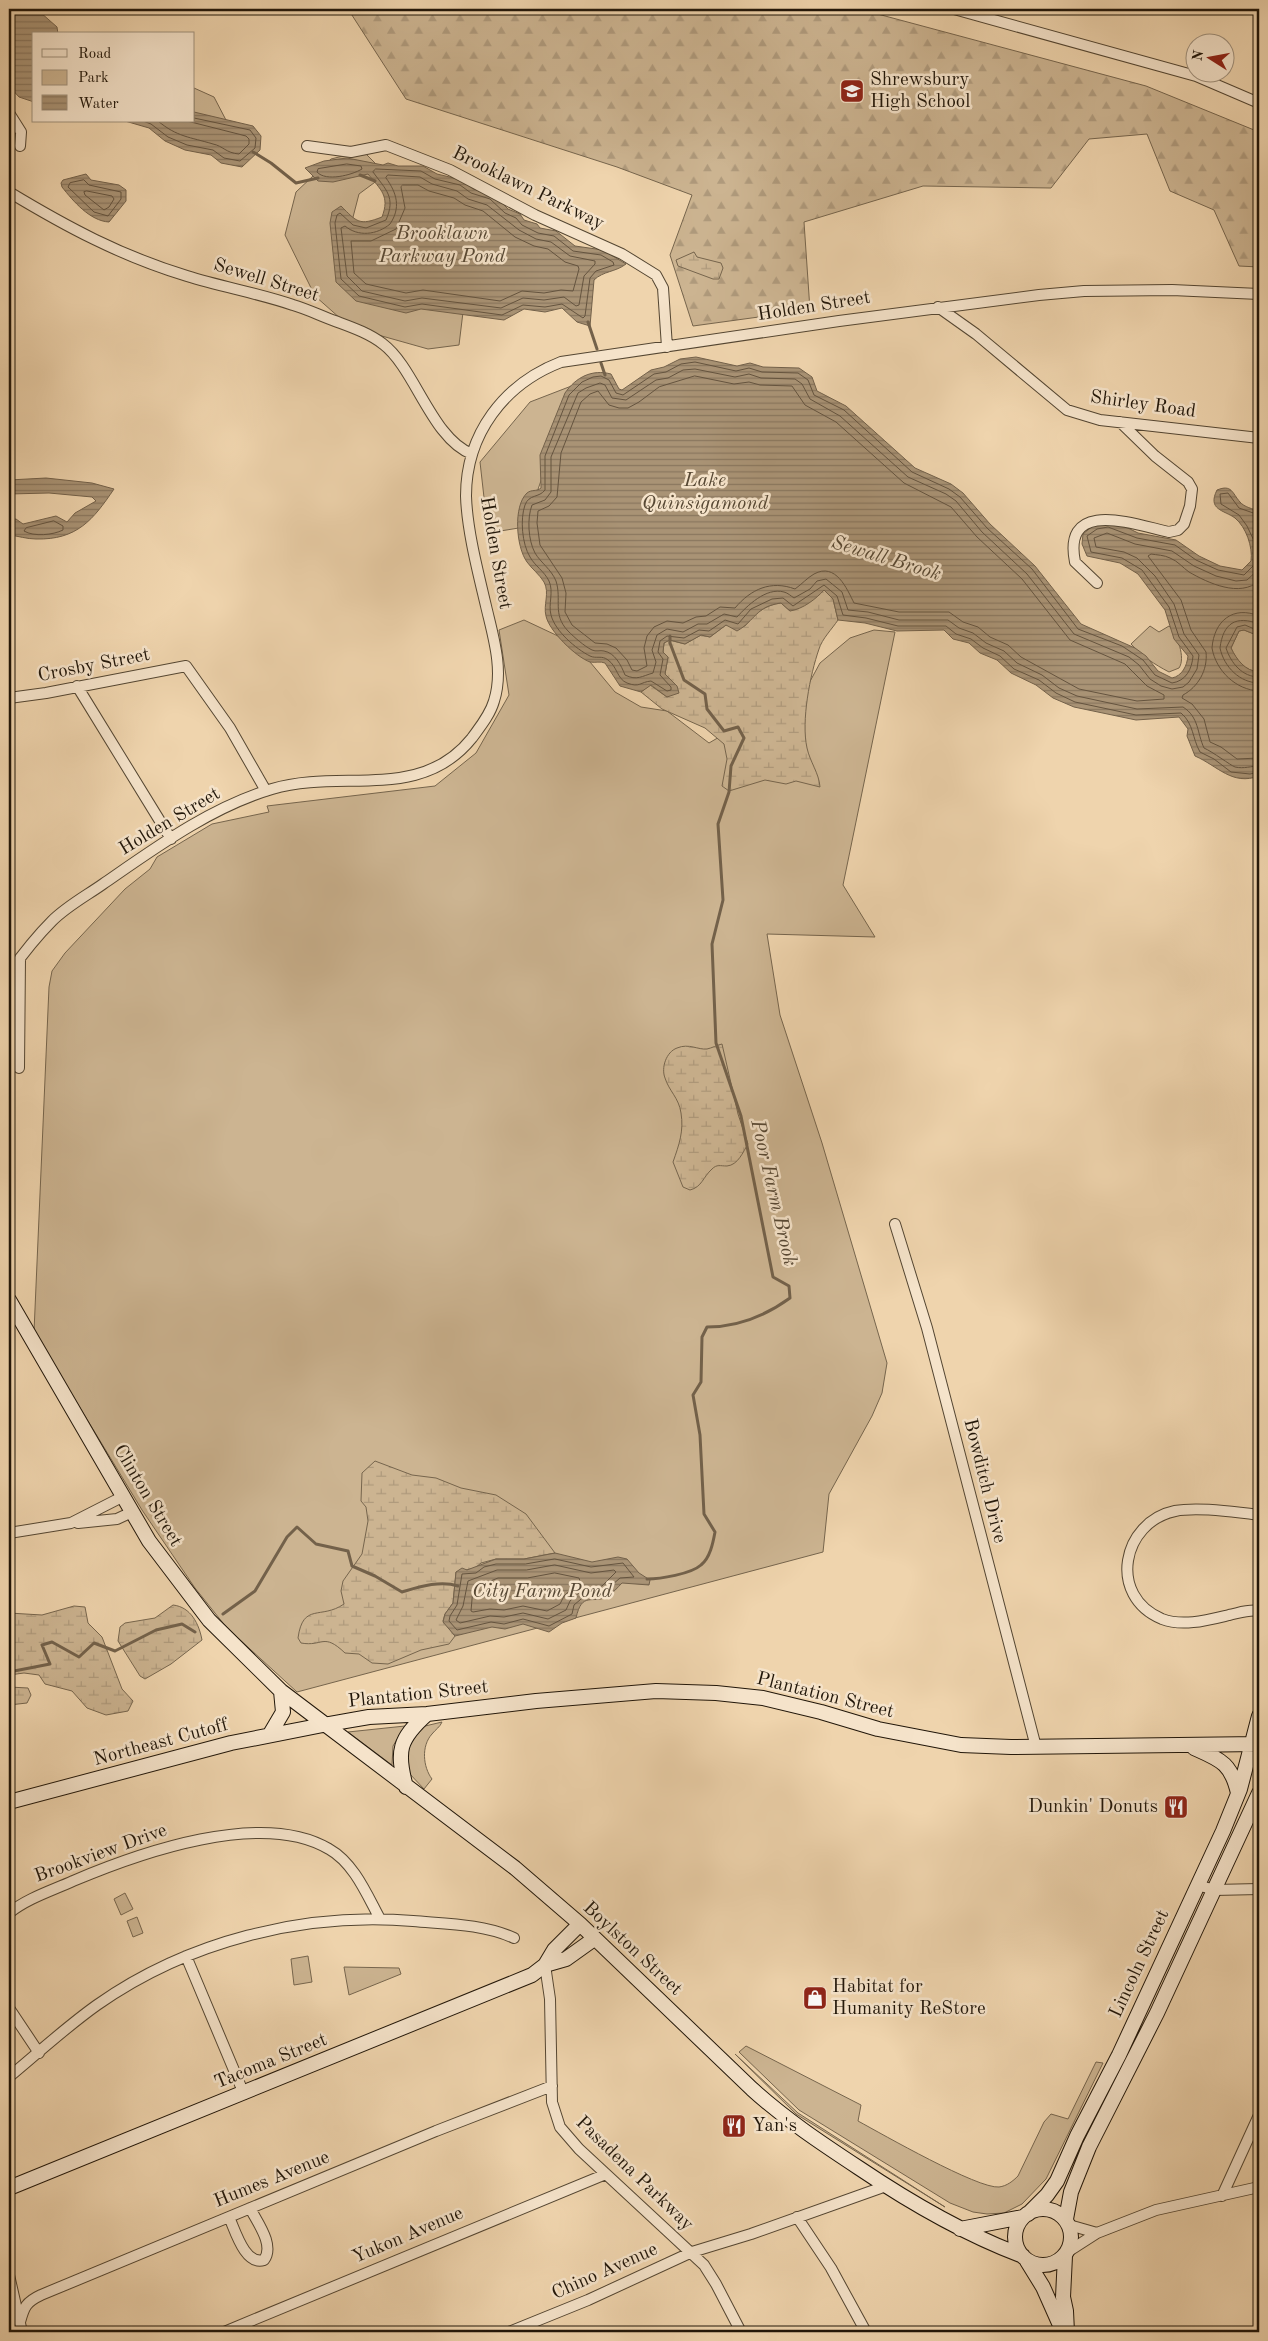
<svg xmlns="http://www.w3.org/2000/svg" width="1268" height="2341" viewBox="0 0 1268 2341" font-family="'Old Standard TT',serif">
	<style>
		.green { fill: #ccb491; stroke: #76654d }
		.forest { fill: url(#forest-firs); stroke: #76654d }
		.wetland { fill: url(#wetland-marsh); stroke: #76654d }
		.water { fill: url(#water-rules); stroke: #73614a }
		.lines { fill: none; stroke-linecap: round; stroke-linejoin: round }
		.shore { stroke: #65543f; stroke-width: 1 }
		.stream { stroke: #73614a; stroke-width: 3 }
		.street-casing { stroke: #544632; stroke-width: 12 }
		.secondary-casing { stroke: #211609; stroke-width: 16 }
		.street { stroke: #f5e3ca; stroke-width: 10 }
		.secondary { stroke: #f5e3ca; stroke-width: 14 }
		.labels { text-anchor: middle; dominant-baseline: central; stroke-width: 5; stroke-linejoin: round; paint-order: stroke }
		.poi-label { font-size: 19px; fill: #211609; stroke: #f5e3ca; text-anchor: start }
		.street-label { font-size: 19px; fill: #211609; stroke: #f5e3ca }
		.water-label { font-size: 20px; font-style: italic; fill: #574834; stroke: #f5e3ca }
	</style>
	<defs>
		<pattern id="forest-firs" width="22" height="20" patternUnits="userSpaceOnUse" patternTransform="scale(1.25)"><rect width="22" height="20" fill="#ccb491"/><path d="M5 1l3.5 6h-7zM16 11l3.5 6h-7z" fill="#af9a7c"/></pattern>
		<pattern id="wetland-marsh" width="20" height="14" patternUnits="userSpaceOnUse" patternTransform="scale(1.25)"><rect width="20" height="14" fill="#ccb491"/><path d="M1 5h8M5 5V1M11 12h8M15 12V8" fill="none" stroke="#af9a7c"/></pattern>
		<pattern id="water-rules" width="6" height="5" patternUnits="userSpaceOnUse" patternTransform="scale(1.25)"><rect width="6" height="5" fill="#a99375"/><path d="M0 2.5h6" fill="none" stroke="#89775e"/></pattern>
	</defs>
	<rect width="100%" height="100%" fill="#efd4ad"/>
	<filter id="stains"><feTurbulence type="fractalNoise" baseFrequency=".004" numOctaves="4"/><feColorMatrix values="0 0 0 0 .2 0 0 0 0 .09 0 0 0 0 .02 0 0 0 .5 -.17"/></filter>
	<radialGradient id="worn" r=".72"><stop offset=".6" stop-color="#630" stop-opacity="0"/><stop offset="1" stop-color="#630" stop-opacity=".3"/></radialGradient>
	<path class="green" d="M194,88L214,97L227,122L194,121Z
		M363,151L386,174L359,194L352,221L464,304L459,345L428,349L350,327L315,296L285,235L296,192L331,159Z
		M574,385L525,527L488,533L480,462L530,402Z
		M524,620L575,644L615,692L641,707L667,711L709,743L808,685L820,663L850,638L874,630L895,632L843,885L875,937L767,934L780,1015L822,1143L887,1363L882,1393L872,1416L829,1494L823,1552L297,1692L227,1628L195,1588L142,1510L34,1332L49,987L52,971L65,953L125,889L150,869L157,857L212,824L269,812L267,806L435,786L476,753L509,695L499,630Z
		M1150,626L1159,632L1169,626C1177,634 1186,658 1179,668L1169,672C1154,664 1143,657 1131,644Z
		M1244,630L1259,636V672C1245,671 1236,660 1231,648L1239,631Z
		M442,1722C440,1727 436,1729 432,1734C421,1746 423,1767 432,1779L424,1789L408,1772L405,1751L421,1727Z
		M405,1726L393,1746L392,1765L348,1732Z
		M125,1893L133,1909L121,1915L114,1899Z
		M137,1917L143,1933L133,1937L127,1921Z
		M308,1956L312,1982L294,1985L291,1959Z
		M344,1967L399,1968L401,1974L349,1995Z
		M746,2046L861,2105L858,2121C882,2134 978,2189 999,2187C1007,2186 1013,2181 1018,2176L1044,2122L1051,2114L1068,2119L1096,2062L1103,2063L1046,2179L1022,2204L1004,2213L987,2214L973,2212L950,2203L799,2110L739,2052Z
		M735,2054L798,2113L945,2207L796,2114Z"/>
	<path class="forest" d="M348,9H859L1146,86L1259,132V267L1239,266L1214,210L1170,191L1147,134L1089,139L1051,188L923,186L804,222L810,310L693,326L670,255L692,195L617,167L406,99Z"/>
	<path class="wetland" d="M694,252L697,257L721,263L723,268L719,279H713L678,266L676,260Z
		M823,589L833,599L838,620C832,629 822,639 819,649C810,675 801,721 807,748C810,762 819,773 820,787L796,781L786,784L765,780L729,791L722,786L727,759L724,744L705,728L662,709L641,692L650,685L667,697L677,686L665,674L668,657L663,652L664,643L669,640L685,644L701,635L710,637L726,625L745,626C754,614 765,605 781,603L790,611Z
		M722,1044L738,1114L748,1144C743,1152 738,1165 727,1166C720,1166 717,1164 712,1169C703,1177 702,1187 690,1190L683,1187L673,1162C679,1145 684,1131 681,1113C679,1098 669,1091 665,1078C661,1068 666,1052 677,1048C689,1043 698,1050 707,1049C712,1048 717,1045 722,1044Z
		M375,1461L412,1475L436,1478L461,1488L496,1495L526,1514L555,1553L524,1559H496L481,1563L475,1568L456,1572L453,1603L445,1614L443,1621L455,1636L449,1644L421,1650L388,1664L372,1663L359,1654L345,1653C323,1632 323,1647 301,1643L298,1638C303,1602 321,1620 344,1604L341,1591L343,1581L362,1554L368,1521L366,1507L361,1501L362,1473Z
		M173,1605C191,1607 199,1624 202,1640L171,1664L145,1679L140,1676L118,1641L120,1627L125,1623L155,1618Z
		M74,1606L85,1607L88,1623L102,1637L122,1689L133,1701L128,1711L106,1715L87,1708L72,1691L45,1684L39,1675L24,1673L9,1675V1613L42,1615Z
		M9,1687L28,1688L31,1695L27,1703L9,1705Z"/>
	<path class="water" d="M9,9H24L35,14L40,12L57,27L58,34H34V102L19,97L9,86Z
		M194,112L253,126L261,136L260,150L242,167L221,163L211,155L185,150L165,141L149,128L125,121H194Z
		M347,158L383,165L388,163L398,166H423L437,174L462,180L473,189L493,194L508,209L520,214L524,220L537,224L540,228L556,231L575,246L603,250L626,264C616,272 603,271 594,280L590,326L577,322L562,308L545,312L524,309L504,320L421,309L406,313L356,301L336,282L330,223L332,212L341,206C357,222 359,226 382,217C390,196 381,190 368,174L333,182L318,181L305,168L324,161Z
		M86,174L91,180L119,185L126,190V201L109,222C90,221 73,201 62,187L61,183L63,180Z
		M696,357L737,366L750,363L763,367L799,368L812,377L817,391L846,406L915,468L951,484L963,493L990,524L1035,566L1081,624L1135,648L1146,656L1158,671L1172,678C1182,676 1187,666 1188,656L1174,639L1165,610L1138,574L1120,563L1087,556L1082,544L1083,534L1095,524L1124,526L1138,533L1176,540L1199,556L1220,566L1242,570L1251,561C1253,547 1246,527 1235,518C1224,510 1207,510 1217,490C1232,484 1232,493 1240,502C1244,507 1253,509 1259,511V636L1244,630L1239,631L1231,648C1237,660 1245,671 1259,672V776C1232,786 1218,766 1195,756L1187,736L1188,729L1179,717L1136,720L1074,707L1053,698L1036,685L1011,673L997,660L980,653L969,643L953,639L944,630L897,631L865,623L838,620L833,599L824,590C816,599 803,609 790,611L781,603C756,606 755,621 737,631L726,625L710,637L701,635L685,644L670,640L664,643L663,652L668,657L665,674L677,686L679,693L667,697L651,685L641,692L620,686L605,663C600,661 596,663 590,662C576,657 549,631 546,616C543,605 550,593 544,582C539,574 532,569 527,562C516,547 513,506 527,493C532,489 536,492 541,488L540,455L565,393C576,377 592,369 611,374L619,389L622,390L651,370L664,367L680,359Z
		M46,478L92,483L114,489C93,520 77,540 36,539C27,539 18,536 9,535V520L16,519L23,524L56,516L67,522L75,513L96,501L92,497L49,493L9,494V480Z
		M555,1553L592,1562L618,1557L627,1559L639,1573L650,1580L649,1585L622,1583C618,1587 612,1594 607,1597C592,1604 582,1591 576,1618L562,1623L549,1632L523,1624L505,1629L492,1627L455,1636L443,1622L445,1614L453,1603L456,1572L462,1568L467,1570L496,1559H524Z"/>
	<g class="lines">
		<path class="shore" d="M143,121L151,124L168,137L187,145L213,150L224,158L240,161L255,148L256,138L250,130L194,118
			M158,121C177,137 190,137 213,144C223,146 226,153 239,154L249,144V139L246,136L187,121
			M347,164L361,166L362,169C352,175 326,182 317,172L318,169Z
			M376,169L421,171L435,179L460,185L471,193L490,199L505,213L516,218L522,225L538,233L554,236L573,251L601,255L613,262L614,265L596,271L590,278L585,316L583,318L562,304L545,307L523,305L502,315L422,304L405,307L359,296L341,279L335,223L337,215L340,213L353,225L366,228L386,220C396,197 386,190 373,172Z
			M388,175L420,177L432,184L457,191L468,199L487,205L519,230L536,239L551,242L570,256L595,261V264L584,276L579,305L576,306L564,297L544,300L523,298L501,308L422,298L405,301L362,291L347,276L341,228L345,226C358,237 377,235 390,224C401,208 397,193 386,178Z
			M84,180L89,185L121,192V199L108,216L94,212L68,187L70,183Z
			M403,185H418L429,191L454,198L465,205L483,211L515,237L534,246L548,249L565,262L578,266L579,269L573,291L561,290L544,293L522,291L500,301L423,290L406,293L366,284L354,273L351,241H371L396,229L405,208L401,187Z
			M87,191L112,196L114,199L109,207L104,210L85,195L84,192Z
			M695,376L734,384L749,382L760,385L792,386L805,405L836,422L904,483L951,507L977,537L1022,579L1070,640L1125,664L1147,686L1164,695V699L1137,701L1079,689L1021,657L1008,645L990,637L978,627L963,622L949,612H899L854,603C847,589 836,562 814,574C807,578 802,584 795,589C771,580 751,589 735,608L720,607L706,616L696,617L683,623L667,621L654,627L647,636L644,648L647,666L637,671L632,670L627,660L616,648L607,644L595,643L572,625L565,612L566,593L562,578L540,545L537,523L538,511L549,506L557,497L561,453L581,402L590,394L598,391L609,405L619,408H628L639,402L659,387Z
			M1259,515L1239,508L1228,493L1220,494L1221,504L1239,515L1247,526L1256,545V563L1244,575L1218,570L1196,560L1175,545L1137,538L1108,527L1097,529L1087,536L1091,552L1122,558L1142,570L1169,607L1179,637L1193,656C1192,669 1186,681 1172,683L1155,675L1143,660L1122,646L1078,629L1032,569L987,528L960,497L949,489L912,472L844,410L814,395L808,380L798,373L762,372L749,368L736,371L695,362L681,364L666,372L654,374L623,395L616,393L609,380L601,376L593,377L582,382L569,395L545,456V490C539,498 529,494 525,505C520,519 522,544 530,557C535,566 544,571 549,581C554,592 548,604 551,615C555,631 576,649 590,656C596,659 602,655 608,660C617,666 617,679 627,683C640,688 640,682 651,681L667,691L671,690V687L660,675L663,659L658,652L660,641L667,636L684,638L699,630L709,631L725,620L738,624L751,609L772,599L783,598L793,606L824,585L837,596L843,615L866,618L898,626H946L956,634L971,639L983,648L1000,656L1014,669L1039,680L1056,693L1075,702L1136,715L1181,713C1194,724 1192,738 1200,752L1214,759L1231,772L1250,774L1259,772
			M54,521L63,526V530C53,535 34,537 24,531L26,528Z
			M1259,569L1247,580L1236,581L1216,576L1194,566L1172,551L1135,544L1107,533L1094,538L1096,547L1124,552L1137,558L1155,576L1174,604L1184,634L1199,655L1197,669L1189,682L1183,687L1172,689L1161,686L1150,679L1139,665L1129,657L1074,634L1027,574L982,532L956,501L946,494L908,477L840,416L810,399L802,384L795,379L761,378L749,374L735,377L695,369L683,370L668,378L656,380L626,400L612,398L605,385L600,383L586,388L578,393L551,457V492L545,500L532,505C527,518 528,540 535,553C541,563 551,569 556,581C562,600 552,614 568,631C574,637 584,646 592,650C596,652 600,650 604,651C615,653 621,665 625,675C637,681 642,676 653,673L656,662L652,650L657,635L667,629L683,632L698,624H707L724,614L737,617C747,606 766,587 784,592C788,593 791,596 794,598L810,589L817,581L826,579L842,592L848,610L868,612L899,620H948L959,628L973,633L986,643L1004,651L1017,663L1042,675L1059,688L1077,696L1137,709L1183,707C1199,717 1197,733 1204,748C1213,752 1230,765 1235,767C1244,769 1251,766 1259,766
			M1259,581C1240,598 1208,583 1189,572C1183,568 1178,561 1170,558C1164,555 1157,555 1151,554L1148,556L1181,600L1191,630L1206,652C1208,670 1198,687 1183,695L1182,698L1192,704L1204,719L1210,742L1221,747L1237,759L1259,758
			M1259,616C1233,605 1214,621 1212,648C1216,671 1236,690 1259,691
			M1259,624C1236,615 1223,623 1220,648C1224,667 1240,683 1259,683
			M1259,631L1245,625L1237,627L1226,648C1231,663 1242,677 1259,677
			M555,1559L591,1567L623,1563L634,1577L620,1578L604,1592L587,1594L574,1605L572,1614L549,1626L523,1619L504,1624L491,1622L457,1630L449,1621L450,1616L457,1605L462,1574L476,1573L484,1567L496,1564H525Z
			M555,1565L591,1573L614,1570L616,1572L602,1586L583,1589L570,1601L566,1610L548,1619L523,1613L504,1617L490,1616L460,1623L456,1620L463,1606L468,1581L497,1570H526Z
			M555,1573L579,1578L580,1581L564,1596L560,1604L547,1611L523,1606L504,1610L490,1609L473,1612L471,1611L473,1588L498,1578H527Z"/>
		<path class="stream" d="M253,152L271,163L296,183L318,178
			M360,175L375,181
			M588,322L597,349
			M601,363L605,375
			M647,1579C660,1579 691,1574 701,1565C710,1558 713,1543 715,1532L704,1514L700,1435L693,1395L701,1382L702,1337L707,1327C739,1327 765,1316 790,1298L789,1286L773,1277L741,1116L716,1043L712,944L723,900L718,824L729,792L731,766L744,738L738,727L724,731L707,709L705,694L684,680L670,643V636
			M223,1614L255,1591L287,1537L297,1527L316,1544L348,1551L352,1566L375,1576L402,1592C419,1587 440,1580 458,1586
			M9,1672L50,1664L42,1645L52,1642L79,1657L94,1643L115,1651L156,1630L182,1624L195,1632"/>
		<defs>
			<path id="street" d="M954,9L1196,76L1259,103
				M9,113L21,132L20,146
				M307,146L351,152L386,145L450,170L535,215L622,254L656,275L663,288L667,347
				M9,192C67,227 121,256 187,276C222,287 258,293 293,305C307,309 321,316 335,321C351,327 369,333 383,344C415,368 432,439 472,454
				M938,307L976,334L1067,410L1100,420L1259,438
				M1097,583L1075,562C1062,497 1136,525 1169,532L1178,530L1184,524L1190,506L1192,489L1188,482L1155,456L1120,422
				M77,686L171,839
				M9,698L46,693L186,666L230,728L266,791
				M9,973C22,955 36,937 52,921C67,906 86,896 103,884C155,848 211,807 272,789C341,768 420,803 472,738C480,727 490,715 494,701C504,670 493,636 486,606C478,572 467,530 466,496C466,434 504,384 561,362L839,321L1039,295L1084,291L1172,290L1259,294
				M19,1068L20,958
				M895,1224L927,1328L1036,1747
				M1259,1515C1238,1512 1195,1507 1175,1511C1122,1522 1107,1596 1162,1619C1183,1627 1208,1620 1229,1615C1239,1613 1249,1609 1259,1611
				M78,1523L117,1519L132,1512
				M9,1533L71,1523L122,1497
				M1198,1885L1214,1890L1259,1889
				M9,1913C28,1898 51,1891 73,1881C139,1853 262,1809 329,1849C354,1863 367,1895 380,1919
				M186,1956L244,2094
				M545,1965L550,1999L552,2102L560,2127L579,2149L704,2265L716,2284L741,2332
				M9,2008L39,2053
				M9,2077C38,2053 66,2027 97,2005C188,1941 303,1912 413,1921C447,1924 483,1924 514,1938
				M1222,2196L1259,2115
				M229,2217C235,2230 245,2266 264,2260C275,2245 257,2222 250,2208
				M797,2217L831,2268L866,2332
				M1097,2233L1156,2210L1259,2187
				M1069,2251L1097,2233L1069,2225
				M9,2275L22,2332
				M20,2322C24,2307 26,2302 41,2295L436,2131L552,2086
				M224,2332L606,2174
				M509,2332L588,2300L692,2252L751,2234L886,2186"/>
			<path id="secondary" d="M9,1300L149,1541L209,1620L281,1691L515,1868L580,1924L752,2089C785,2119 821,2143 859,2168C911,2203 964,2234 1023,2256
				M270,1734L283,1712L281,1691
				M1194,1748C1221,1760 1231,1763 1238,1793
				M406,1787C396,1751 399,1739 427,1714
				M9,1802L231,1743L323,1725L369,1717L427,1714L536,1701L656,1691L716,1693L763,1698L821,1712L878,1729L961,1745L1011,1747L1259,1744
				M545,1965L554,1950L580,1924
				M9,2188L532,1975L545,1965L566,1959L594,1939
				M1015 2237a28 28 0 1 1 56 0a28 28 0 1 1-56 0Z
				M1028,2214L1047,2195L1057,2181L1077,2136L1119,2055L1223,1831L1240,1789L1259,1716
				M1066,2219L1071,2192L1089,2147L1157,2013L1259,1793
				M960,2229L1023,2217
				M1065,2256L1063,2297L1066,2311L1067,2332
				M1027,2261L1043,2287L1063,2332"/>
		</defs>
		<use href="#street" class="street-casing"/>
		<use href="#secondary" class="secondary-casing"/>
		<use href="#street" class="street"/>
		<use href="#secondary" class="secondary"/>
	</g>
	<defs>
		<symbol id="school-square" viewBox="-11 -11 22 22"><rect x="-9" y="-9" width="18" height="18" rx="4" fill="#8f2418" stroke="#f5e3ca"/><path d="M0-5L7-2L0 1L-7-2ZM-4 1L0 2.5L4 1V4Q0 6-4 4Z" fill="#fff"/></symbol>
		<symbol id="restaurant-square" viewBox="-11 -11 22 22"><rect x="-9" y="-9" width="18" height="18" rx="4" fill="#8f2418" stroke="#f5e3ca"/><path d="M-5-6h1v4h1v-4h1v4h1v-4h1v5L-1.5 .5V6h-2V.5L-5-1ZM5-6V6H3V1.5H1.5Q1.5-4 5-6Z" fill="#fff"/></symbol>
		<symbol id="shop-square" viewBox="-11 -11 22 22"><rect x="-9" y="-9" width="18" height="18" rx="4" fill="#8f2418" stroke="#f5e3ca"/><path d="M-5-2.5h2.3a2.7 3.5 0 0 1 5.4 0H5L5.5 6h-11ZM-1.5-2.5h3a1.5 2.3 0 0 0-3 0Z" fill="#fff"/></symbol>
	</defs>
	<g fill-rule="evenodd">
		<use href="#school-square" x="838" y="77" width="28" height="28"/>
		<use href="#restaurant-square" x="1162" y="1793" width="28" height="28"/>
		<use href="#shop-square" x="801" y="1984" width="28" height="28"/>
		<use href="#restaurant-square" x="720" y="2112" width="28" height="28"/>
	</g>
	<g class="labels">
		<g class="poi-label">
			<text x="870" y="80">Shrewsbury<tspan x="870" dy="22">High School</tspan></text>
			<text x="1158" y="1807" text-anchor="end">Dunkin' Donuts</text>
			<text x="832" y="1987">Habitat for<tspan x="832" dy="22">Humanity ReStore</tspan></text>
			<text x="752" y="2126">Yan's</text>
		</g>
		<g class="street-label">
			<text transform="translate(528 189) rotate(26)">Brooklawn Parkway</text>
			<text transform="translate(266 281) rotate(17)">Sewell Street</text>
			<text transform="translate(814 307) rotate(-9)">Holden Street</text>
			<text transform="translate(1143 405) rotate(8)">Shirley Road</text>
			<text transform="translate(495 553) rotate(80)">Holden Street</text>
			<text transform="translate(94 666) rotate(-11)">Crosby Street</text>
			<text transform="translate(170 822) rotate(-31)">Holden Street</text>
			<text transform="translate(984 1481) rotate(76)">Bowditch Drive</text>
			<text transform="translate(147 1496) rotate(59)">Clinton Street</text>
			<text transform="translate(418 1695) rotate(-6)">Plantation Street</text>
			<text transform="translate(825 1696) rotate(14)">Plantation Street</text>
			<text transform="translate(161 1743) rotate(-15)">Northeast Cutoff</text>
			<text transform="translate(101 1854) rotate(-20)">Brookview Drive</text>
			<text transform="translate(632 1949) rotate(43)">Boylston Street</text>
			<text transform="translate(1140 1964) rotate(-65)">Lincoln Street</text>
			<text transform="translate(271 2062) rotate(-22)">Tacoma Street</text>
			<text transform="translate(634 2174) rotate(44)">Pasadena Parkway</text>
			<text transform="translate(272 2180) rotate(-22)">Humes Avenue</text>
			<text transform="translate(408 2236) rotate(-23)">Yukon Avenue</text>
			<text transform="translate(605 2272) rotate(-24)">Chino Avenue</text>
		</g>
		<g class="water-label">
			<text x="442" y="234">Brooklawn<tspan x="442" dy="23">Parkway Pond</tspan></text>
			<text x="705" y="481">Lake<tspan x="705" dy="23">Quinsigamond</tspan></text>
			<text transform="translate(886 559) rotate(17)">Sewall Brook</text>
			<text transform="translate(773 1193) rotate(77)">Poor Farm Brook</text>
			<text x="542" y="1592">City Farm Pond</text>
		</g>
	</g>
	<rect width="1268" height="2341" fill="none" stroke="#efd4ad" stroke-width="30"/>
	<rect x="10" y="10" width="1248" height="2321" fill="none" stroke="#211609" stroke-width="2.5"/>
	<rect x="15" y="15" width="1238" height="2311" fill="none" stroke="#211609"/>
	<rect x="32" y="32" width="162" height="90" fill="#f5e3ca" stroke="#a0917d"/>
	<rect x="42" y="49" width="25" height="8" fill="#f5e3ca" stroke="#a0917d"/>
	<text x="78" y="58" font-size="15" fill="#211609">Road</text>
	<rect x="42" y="70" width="25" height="15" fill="#ccb491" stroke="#a0917d"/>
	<text x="78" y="82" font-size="15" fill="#211609">Park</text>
	<rect x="42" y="95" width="25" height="15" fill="url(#water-rules)" stroke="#a0917d"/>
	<text x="78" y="108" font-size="15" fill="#211609">Water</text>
	<g transform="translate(1210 58) rotate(281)"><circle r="24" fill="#f5e3ca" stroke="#a0917d"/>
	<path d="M0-4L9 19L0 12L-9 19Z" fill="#8f2418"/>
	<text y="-8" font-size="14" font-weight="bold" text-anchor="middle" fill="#211609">N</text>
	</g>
	<rect width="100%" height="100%" filter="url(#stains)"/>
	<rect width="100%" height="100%" fill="url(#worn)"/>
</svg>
